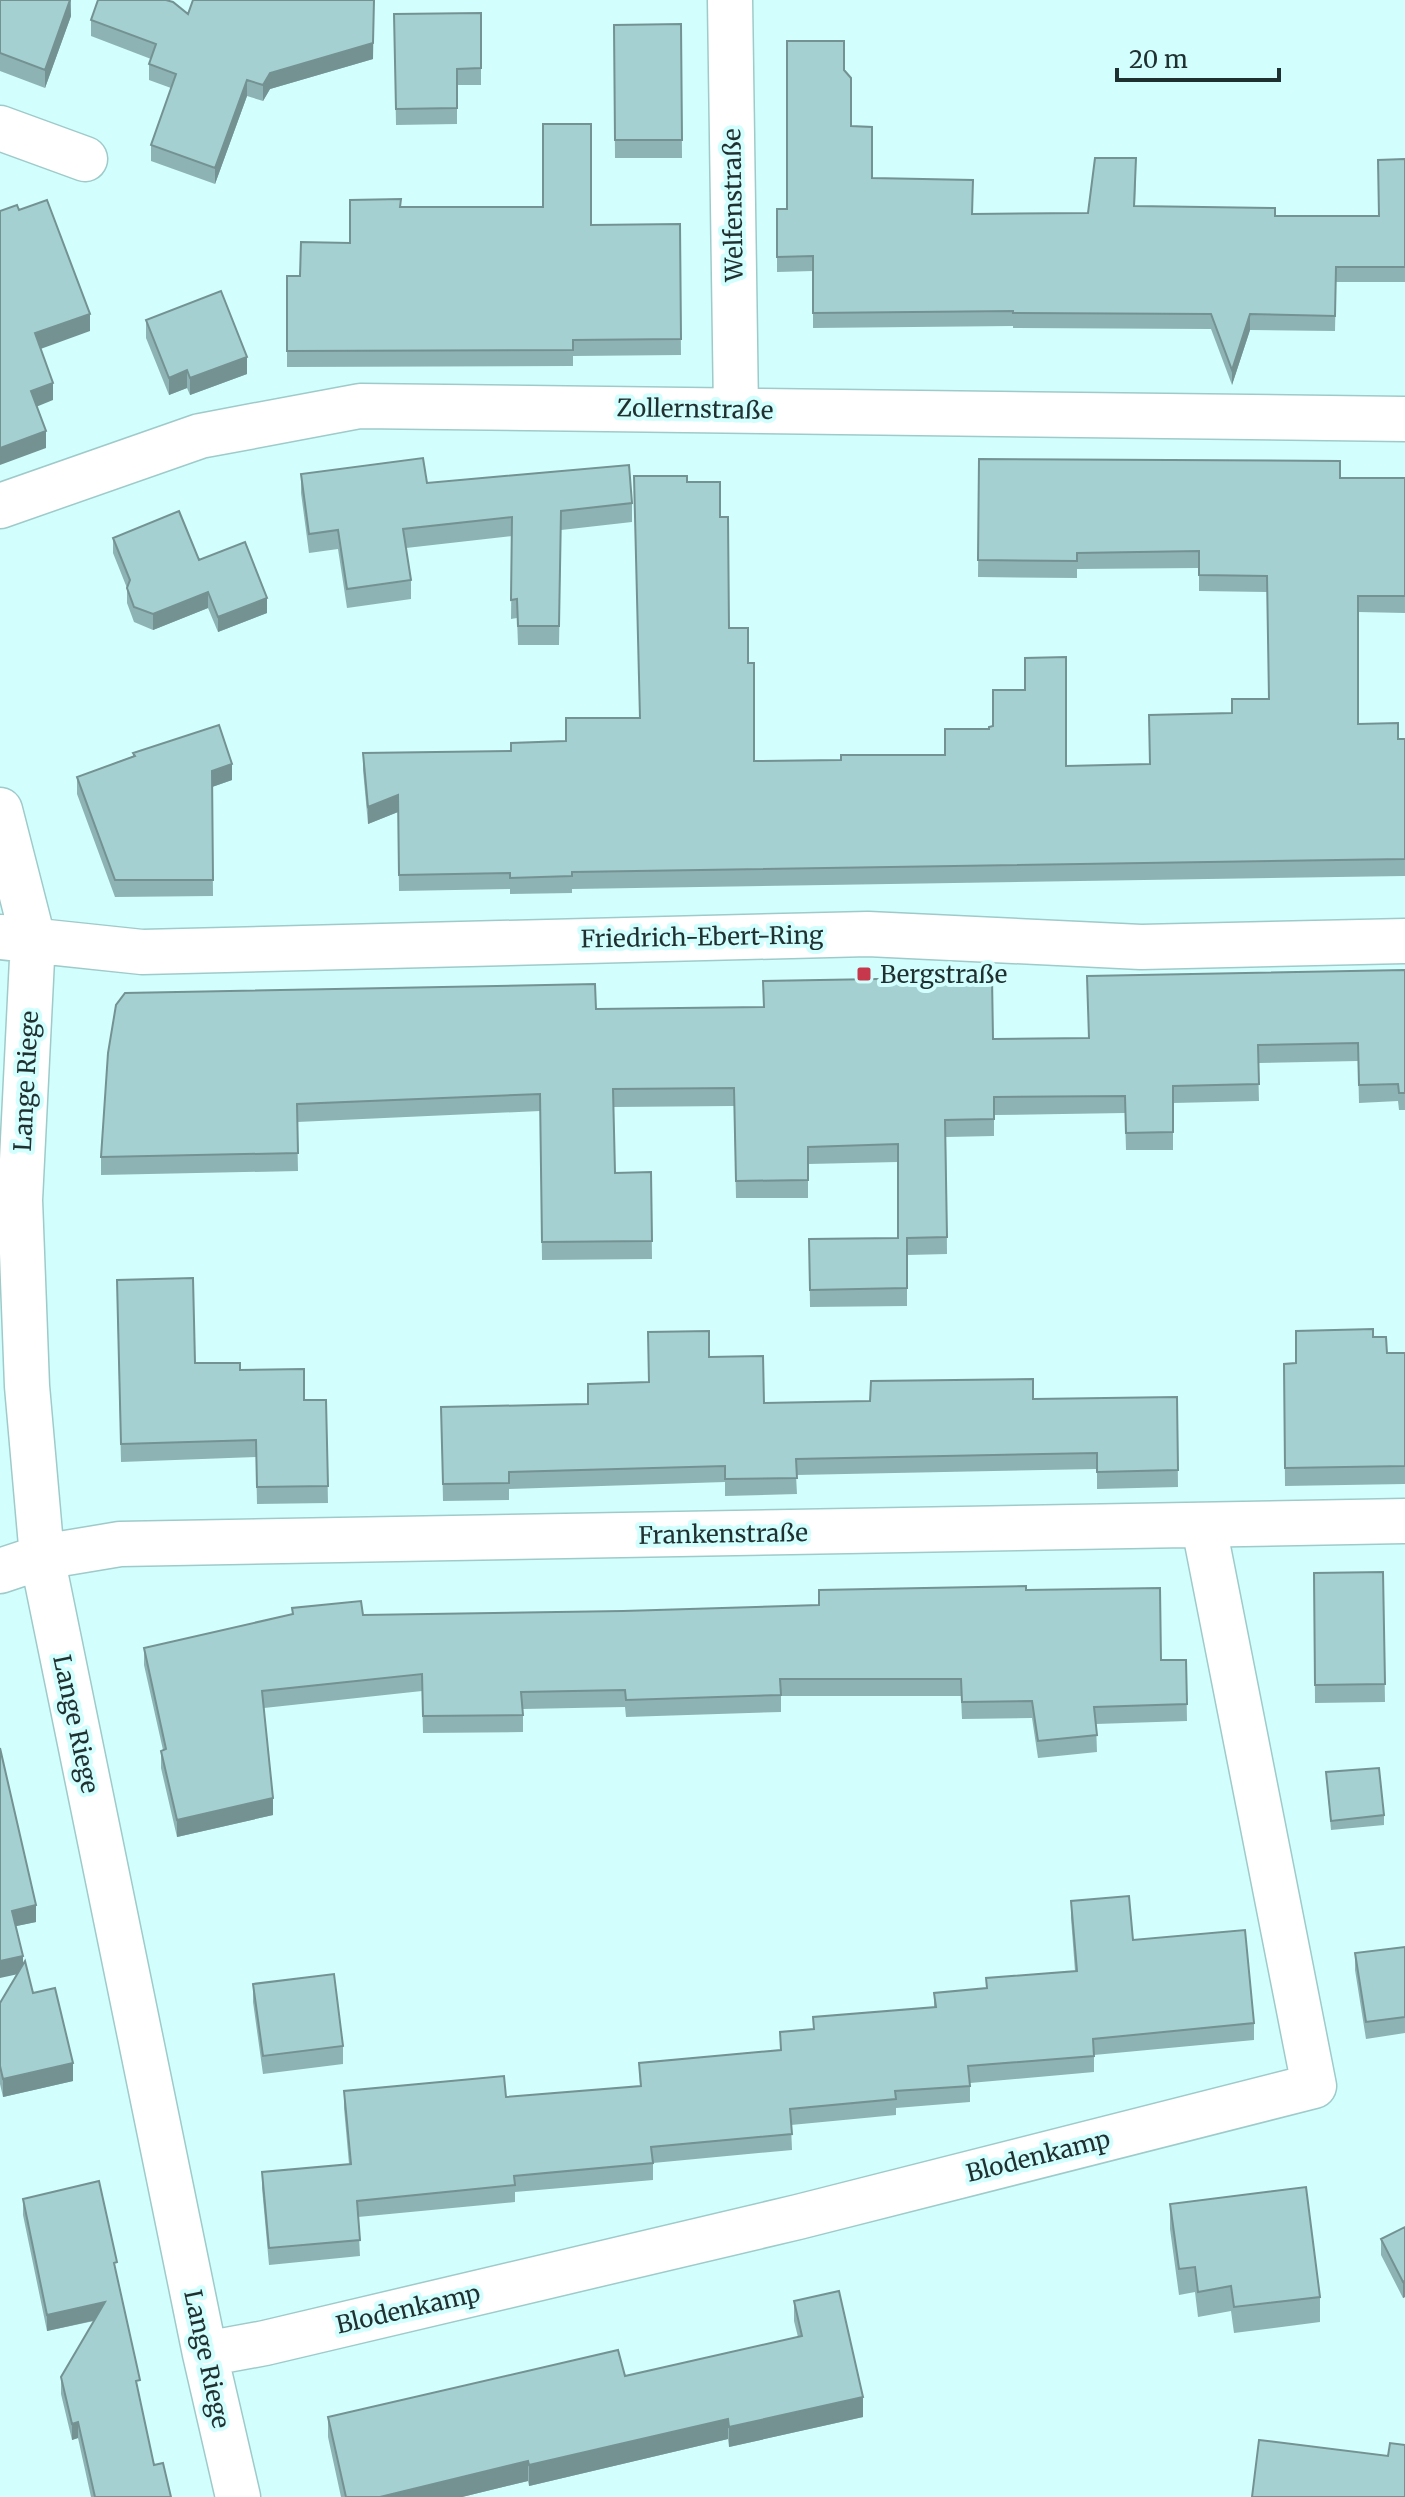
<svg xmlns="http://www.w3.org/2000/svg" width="1405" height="2497" viewBox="0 0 1405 2497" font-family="Merriweather,serif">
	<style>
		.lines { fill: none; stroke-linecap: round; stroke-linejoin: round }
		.street-casing { stroke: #9fcaca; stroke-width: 47 }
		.street { stroke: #fff; stroke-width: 44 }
		.wall { fill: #8eb3b4 }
		.shaded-wall { fill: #749292 }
		.building { fill: #a5d0d1; stroke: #749292; stroke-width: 2 }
		.poi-dot { fill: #c8384d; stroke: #d2fefe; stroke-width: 3 }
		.labels { text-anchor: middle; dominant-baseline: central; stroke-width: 8; stroke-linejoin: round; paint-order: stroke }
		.street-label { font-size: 24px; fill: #1f3030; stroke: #d2fefe }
		.poi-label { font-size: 24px; fill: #1f3030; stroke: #d2fefe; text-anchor: start }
	</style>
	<rect width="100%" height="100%" fill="#d2fefe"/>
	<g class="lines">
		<defs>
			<path id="street" d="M730,0L736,410
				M0,128L85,159
				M0,506L200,436L360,406L1405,419
				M0,810L33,939L20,1200L27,1386L42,1557L205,2354L238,2497
				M0,937L142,952L868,934L1141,947L1405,941
				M0,1571L42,1557L120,1544L1405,1521
				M205,2354L265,2343L798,2217L1314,2086L1204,1527"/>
		</defs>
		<use href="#street" class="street-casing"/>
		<use href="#street" class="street"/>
	</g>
	<path class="wall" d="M0,0H71V16L45,88L0,71Z
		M481,13V85H457V124L396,125L394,14Z
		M188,14L373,59L270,89L263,101L247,96L215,184L151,161V145L171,88L149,80V64L151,59L91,36V20Z
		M681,24L682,158H615L614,25Z
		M844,70L851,126L872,178L973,214L1088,213L1136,173L1135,206L1275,216H1379L1405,159V282H1336L1335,331L1250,330L1232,385L1211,329L1013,328V326L813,328V271L777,272V209H787Z
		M401,207L591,225L680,224L681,355L573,356V366L287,367V276H300L350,243Z
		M146,320L247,374L190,395L187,388L169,395L146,338Z
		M979,459L1340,478H1405V613L1358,612V724L1398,739H1405V876L572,889V893L510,894V889L399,891L398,812L368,824L363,770V753L511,751L566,741L640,718L687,482L720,517L729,628L748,663L754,761L1066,766L1150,764L1232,713L1269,699L1267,592L1199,591V568L1077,569V578L978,577Z
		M301,474L427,483L632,503V522L561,530L559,645H518L517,618L511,619L512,536L406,548L411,580V599L347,608L338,549L309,553L301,493Z
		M113,538L199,560L267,613L218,632L208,608L153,630L134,622L127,603V588L113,553Z
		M133,753L232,780L212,787L213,896L115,897L77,794V777L133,756Z
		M1405,970V1110H1399L1398,1101L1359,1103L1358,1061L1258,1063L1259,1101L1173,1103V1150H1126L1125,1113L994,1115V1136L946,1137L947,1254L907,1255V1306L810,1307L809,1239L898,1238V1162L808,1164V1198H736L734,1106L613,1107L615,1173L651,1172L652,1259L542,1260L540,1111L297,1122L298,1171L101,1175V1157L596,1009L993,1039L1089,1038Z
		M117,1297L195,1363L240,1370L304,1400H326L328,1503L257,1504L256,1457L121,1462Z
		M1373,1337L1387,1353H1405V1484L1285,1486L1284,1364L1296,1363Z
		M709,1357L764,1403L1177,1397L1178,1487L1097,1489V1469L796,1475L797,1494L725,1496V1482L509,1489V1500L443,1501L441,1407L588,1404L648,1382Z
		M1383,1572L1385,1702L1315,1703L1314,1573Z
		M1026,1590L1161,1660H1186L1187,1721L1096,1724L1097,1752L1038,1758L1032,1718L962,1719L961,1696H781V1712L626,1717L625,1707L523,1709V1732L423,1733L422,1691L264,1708L273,1815L177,1837L161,1768V1751L163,1750L144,1665V1648L363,1615L623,1611L819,1605Z
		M0,1748L36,1922L16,1926L23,1964L33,1993L73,2081L3,2097L0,2084V2003L17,1974Z
		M1326,1772L1384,1815V1825L1331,1830Z
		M1071,1901L1133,1940L1254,2023V2040L1094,2055V2072L970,2083V2102L896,2108V2115L791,2125L792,2150L653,2163V2180L515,2192V2202L358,2217L360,2256L269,2265L262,2188V2172L349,2164L344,2108V2091L506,2097L640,2086L639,2063L780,2050V2032L813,2029V2017L934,2007V1993L986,1988V1978L1075,1971L1071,1918Z
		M1405,1947V2033L1366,2039L1355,1970V1953Z
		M253,1984L343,2046V2064L263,2074L253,2002Z
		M23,2199L117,2276L139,2396L154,2465L171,2497H91L78,2438L72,2440L61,2394V2377L94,2321L47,2331L23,2215Z
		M1170,2204L1320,2297V2322L1234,2333L1231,2311L1198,2317L1195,2292L1179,2295L1170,2229Z
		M1405,2227V2297L1403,2298L1381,2255V2239Z
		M794,2301L863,2417L729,2447L728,2439L529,2486L528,2481L462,2497H341L328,2437V2417L625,2376L798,2337L794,2321Z"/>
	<path class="shaded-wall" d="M70,0L71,16L45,88V70Z
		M374,0L373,59L270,89L263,101V85L270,73Z
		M247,80V96L215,184V168Z
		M90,314V331L35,351V333Z
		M1250,314V330L1232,385V370Z
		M247,357V374L190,395V378Z
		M187,370V388L169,395V378Z
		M53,383V400L31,409V391Z
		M46,431V448L0,465V448Z
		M208,592V608L153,630V614Z
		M267,598V613L218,632V617Z
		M232,764V780L212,787V771Z
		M398,795V812L368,824V807Z
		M273,1798V1815L177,1837V1820Z
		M36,1905V1922L12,1927V1911Z
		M23,1956V1973L0,1978V1961Z
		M73,2063V2081L3,2097V2079Z
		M1405,2281V2297L1403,2298V2282Z
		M105,2302V2318L47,2331V2315Z
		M863,2397V2417L729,2447V2427Z
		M728,2419V2439L529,2486V2465Z
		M78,2422V2438L72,2440V2424Z
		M528,2461V2481L462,2497H380Z"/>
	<path class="building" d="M0,0H70L45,70L0,53Z
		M98,0H166L173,2L188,14L193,0H374L373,43L270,73L263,85L247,80L215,168L151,145L176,74L149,64L156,44L91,20Z
		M481,13V68L457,69V108L396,109L394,14Z
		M681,24L682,140H615L614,25Z
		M787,41H844V70L851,78V126L872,127V178L973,180L972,214L1088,213L1095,158H1136L1134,206L1275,208V216H1379L1378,160L1405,159V267H1336L1335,316L1250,314L1232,370L1211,314L1013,313V311L813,313V256L777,257V209H787Z
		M543,124H591V225L680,224L681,339L573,340V350L287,351V276H300L301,242L350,243V200L401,199L400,207H543Z
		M47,200L90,314L35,333L53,383L31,391L46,431L0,448V211L17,205L19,210Z
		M221,291L247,357L190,378L187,370L169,378L146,320Z
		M423,458L427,483L629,465L632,503L561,511L559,626H518L517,599L511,600L512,517L403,529L411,580L347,589L338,530L309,534L301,474Z
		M979,459L1340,461V478H1405V596H1358V724L1398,723V739H1405V859L572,872V876L510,878V873L399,875L398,795L368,807L363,753L511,751V743L566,741V718H640L634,476H687V482H720V517H728L729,628H748V663H754V761L841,760V755H945V729H989V727L993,726V690H1025V658L1066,657V766L1150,764L1149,715L1232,713V699H1269L1267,576L1199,575V551L1077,553V561L978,560Z
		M179,511L199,560L245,542L267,598L218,617L208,592L153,614L134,607L127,588L130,580L113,538Z
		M219,725L232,764L212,771L213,880H115L77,777L135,756L133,753Z
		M1405,970V1093H1399L1398,1084L1359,1085L1358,1043L1258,1045L1259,1084L1173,1086V1132L1126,1133L1125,1096L994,1097V1119L945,1120L947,1237L907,1238V1288L810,1290L809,1239L898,1238V1144L808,1147V1180L736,1181L734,1088L613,1089L615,1173L651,1172L652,1241L542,1242L540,1094L297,1104L298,1153L101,1157L108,1053L116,1005L125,993L595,984L596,1009L764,1007L763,981L992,977L993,1039L1089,1038L1087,976Z
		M193,1278L195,1363H240V1370L304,1369V1400H326L328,1486L257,1487L256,1440L121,1444L117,1280Z
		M1373,1329V1337H1386L1387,1353H1405V1466L1285,1468L1284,1364L1296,1363V1331Z
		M709,1331V1357L763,1356L764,1403L870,1401L871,1381L1033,1379V1399L1177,1397L1178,1470L1097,1472V1453L796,1459L797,1478L725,1479V1466L509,1472V1483L443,1484L441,1407L588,1404V1384L649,1382L648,1332Z
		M1383,1572L1385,1684L1315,1685L1314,1573Z
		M1026,1586V1590L1160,1588L1161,1660H1186L1187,1704L1094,1707L1097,1735L1038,1741L1032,1701L962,1702L961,1679H780L781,1695L626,1700L625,1690L521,1692L523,1715L423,1716L422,1674L262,1691L273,1798L177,1820L161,1751L166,1749L144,1648L293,1614L292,1608L361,1601L363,1615L623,1611L819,1605V1590Z
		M0,1748L36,1905L12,1911L23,1956L0,1961Z
		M1379,1768L1384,1815L1331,1821L1326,1772Z
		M1129,1896L1133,1940L1245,1930L1254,2023L1093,2039L1094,2056L968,2066L970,2086L895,2091L896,2099L790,2109L792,2134L651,2147L653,2163L514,2176L515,2185L357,2201L360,2240L269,2248L262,2172L351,2164L344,2091L504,2076L506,2097L641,2086L639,2063L781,2050L780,2032L814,2029L813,2017L936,2007L934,1993L987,1988L986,1978L1077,1971L1071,1901Z
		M1405,1947V2017L1366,2022L1355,1953Z
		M25,1961L33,1993L55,1988L73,2063L3,2079L0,2066V2003Z
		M334,1974L343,2046L263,2056L253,1984Z
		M99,2181L117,2262L114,2263L140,2380L136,2381L154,2465L163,2463L171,2497H95L78,2422L72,2424L61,2377L105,2302L47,2315L23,2199Z
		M1306,2187L1320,2297L1234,2307L1231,2286L1198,2292L1195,2267L1179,2269L1170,2204Z
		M1405,2227V2281L1403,2282L1381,2239Z
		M839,2291L863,2397L729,2427L728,2419L529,2465L528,2461L380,2497H346L328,2417L618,2350L625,2376L802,2336L794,2301Z
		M1259,2440L1388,2456L1390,2443L1405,2445V2497H1252Z"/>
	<rect class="poi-dot" x="856" y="966" width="16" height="16" rx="4"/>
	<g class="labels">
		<g class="street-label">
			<text transform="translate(733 205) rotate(-91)">Welfenstraße</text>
			<text transform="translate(695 409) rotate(1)">Zollernstraße</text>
			<text transform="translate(702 937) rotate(-1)">Friedrich-Ebert-Ring</text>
			<text transform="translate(26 1081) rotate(-87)">Lange Riege</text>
			<text transform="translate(723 1534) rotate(-1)">Frankenstraße</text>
			<text transform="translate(76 1724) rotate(78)">Lange Riege</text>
			<text transform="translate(1038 2156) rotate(-14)">Blodenkamp</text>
			<text transform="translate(408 2309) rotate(-13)">Blodenkamp</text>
			<text transform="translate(207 2359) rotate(78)">Lange Riege</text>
		</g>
		<g class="poi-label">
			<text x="880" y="974">Bergstraße</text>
		</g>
	</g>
	<path d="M1117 68v12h162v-12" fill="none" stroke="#1f3030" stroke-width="4"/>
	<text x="1129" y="68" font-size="24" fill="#1f3030" stroke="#d2fefe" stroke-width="6" paint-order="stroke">20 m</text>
</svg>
